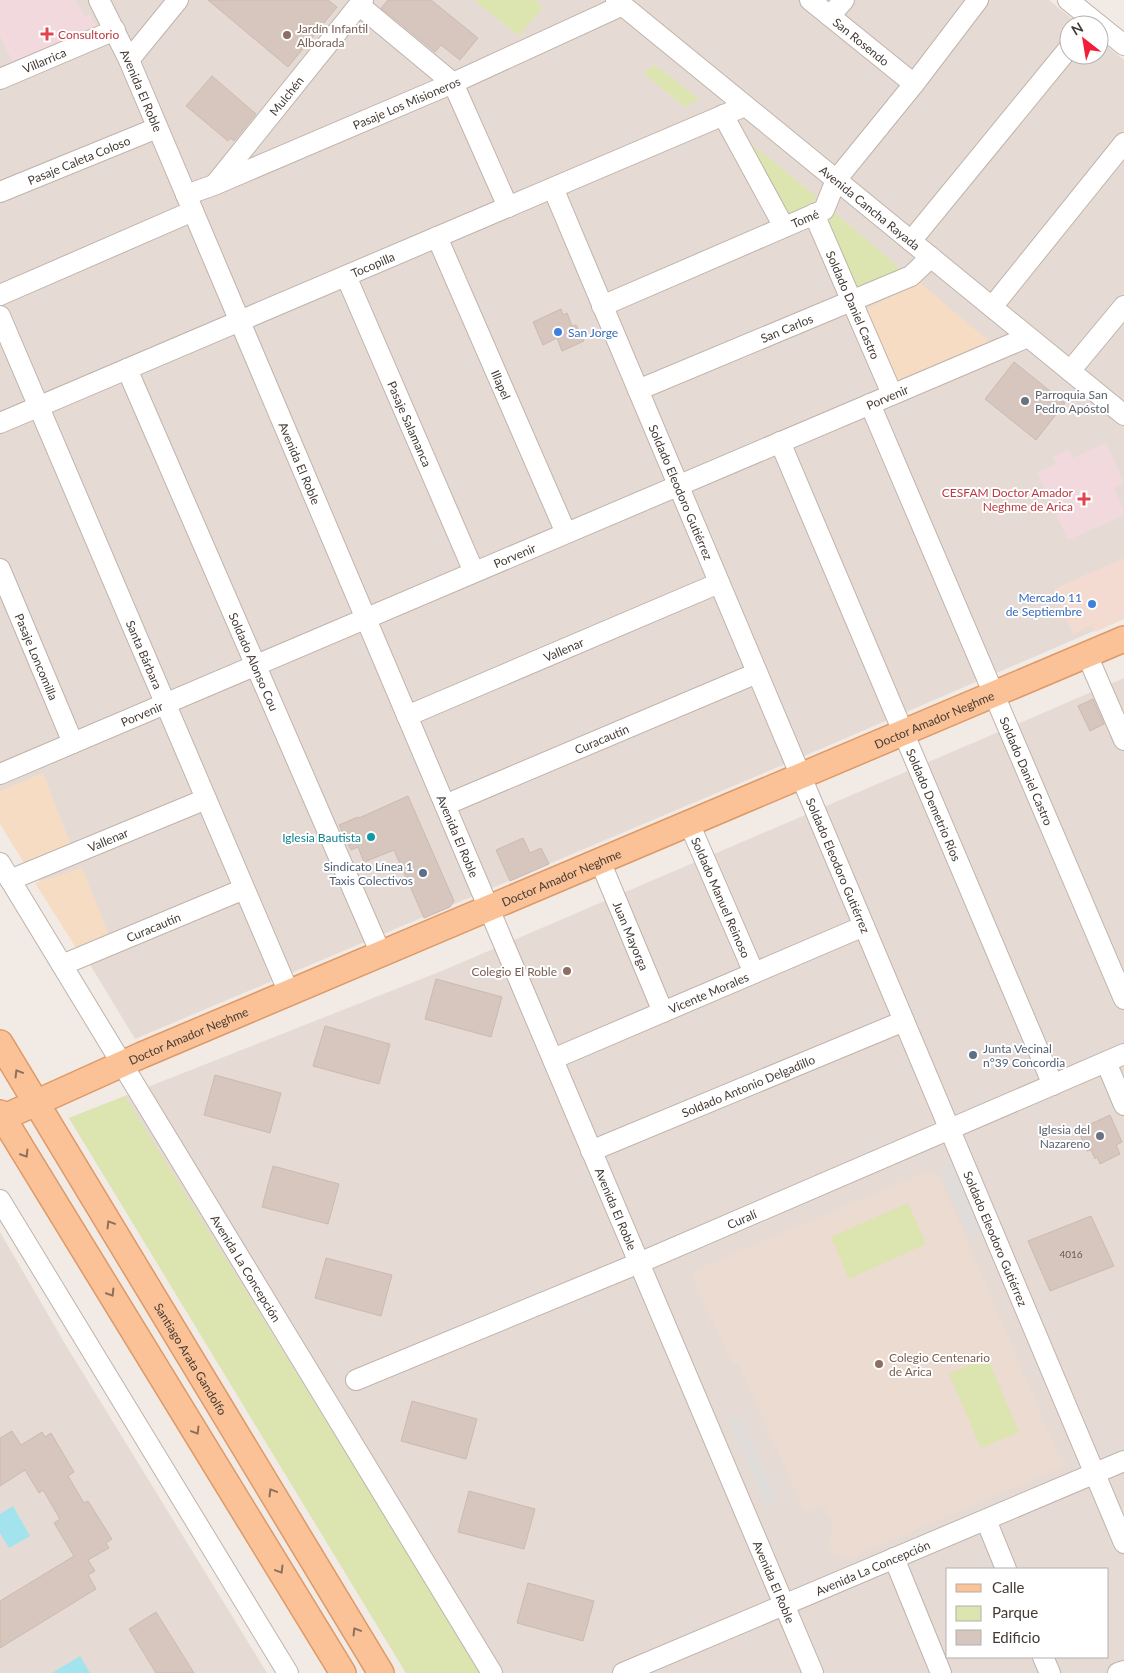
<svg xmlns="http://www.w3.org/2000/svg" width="1124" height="1673" viewBox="0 0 1124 1673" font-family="Lato,sans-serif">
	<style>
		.residential { fill: #e6dbd4; fill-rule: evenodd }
		.commercial { fill: #f3dbd1 }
		.education { fill: #ebdbd0 }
		.medical { fill: #f2d9dd }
		.green { fill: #dce5af }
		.sand { fill: #f5dcc2 }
		.parking { fill: #e0dcda }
		.water { fill: #a3e3ed }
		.building { fill: #d6c6be; stroke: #cdb9af }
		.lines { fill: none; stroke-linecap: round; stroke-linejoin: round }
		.minor-casing { stroke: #c0b3ab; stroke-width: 22 }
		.major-casing { stroke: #de9967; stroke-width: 28 }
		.minor { stroke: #fff; stroke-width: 20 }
		.major { stroke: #fac296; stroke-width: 25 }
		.oneway { stroke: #8d705c }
		.health-dot { fill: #e0444e; stroke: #fff; stroke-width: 2 }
		.education-dot { fill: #8d6e63; stroke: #fff; stroke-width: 2 }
		.shop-dot { fill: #3f7fe0; stroke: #fff; stroke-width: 2 }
		.worship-dot { fill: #6b7280; stroke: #fff; stroke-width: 2 }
		.culture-dot { fill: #0f9aa8; stroke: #fff; stroke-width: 2 }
		.service-dot { fill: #5c6f8a; stroke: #fff; stroke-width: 2 }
		.labels { text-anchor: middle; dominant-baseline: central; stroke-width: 4; stroke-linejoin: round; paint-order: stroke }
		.number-label { font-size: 10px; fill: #685d57 }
		.education-label { font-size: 12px; fill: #785e54; stroke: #fff; text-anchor: start }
		.health-label { font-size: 12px; fill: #be3a42; stroke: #fff; text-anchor: start }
		.street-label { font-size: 12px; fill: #443a35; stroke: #fff }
		.shop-label { font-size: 12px; fill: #366cbe; stroke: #fff; text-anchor: start }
		.worship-label { font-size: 12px; fill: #5b616d; stroke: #fff; text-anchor: start }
		.culture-label { font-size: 12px; fill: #0d838f; stroke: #fff; text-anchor: end }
		.service-label { font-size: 12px; fill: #4e5e75; stroke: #fff; text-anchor: end }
	</style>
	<rect width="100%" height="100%" fill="#f2ebe5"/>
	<path class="residential" d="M0,0H1049L1080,25H1069V55H1099V40L1124,60V618L823,748L135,1039L0,816Z
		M1124,678V1673H406L69,1118L444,970ZM948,1569H1108V1657H948Z
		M0,1232L67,1347L267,1673H0Z"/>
	<path class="commercial" d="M1124,558V619L1095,632L1092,625L1073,634L1054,589Z"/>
	<path class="education" d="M929,1171L939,1175L1063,1466L848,1559L834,1553L829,1544L830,1535L835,1529L823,1504L805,1512L738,1363L733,1365L694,1280L697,1269Z"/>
	<path class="medical" d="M0,0H75L85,17L90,14L99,31L16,68L0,36Z
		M1106,443L1124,483L1114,488L1124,511V515L1068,540L1037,472L1056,464L1053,457L1069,450L1073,458Z"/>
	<path class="green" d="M474,0H535L543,7L519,36Z
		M655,65L699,99L685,107L643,73Z
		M749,145L755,147L816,196L813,203L784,217Z
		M831,210L907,274L857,298L819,218Z
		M125,1096L482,1673H406L69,1118Z
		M908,1203L926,1244L849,1279L831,1237Z
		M987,1357L1019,1432L981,1448L949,1374Z"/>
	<path class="sand" d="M919,282L996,347L900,388L863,311Z
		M43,773L72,848L27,868L0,824V791Z
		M82,868L110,938L78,951L35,883Z"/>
	<path class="parking" d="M954,1160L985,1231L970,1237L939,1167Z
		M728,1419L742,1420L778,1500L766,1506Z"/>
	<path class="water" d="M13,1506L30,1536L9,1548L0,1533V1514Z
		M80,1656L90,1673H52Z"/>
	<path class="building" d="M208,0H328L337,7L288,67Z
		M388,0H431L478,38L460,60L441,45L435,52L381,8Z
		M212,76L256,114L234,141L230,138L228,141L186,106Z
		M561,309L563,315L567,313L572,326L576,325L584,341L562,351L557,338L543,345L533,322Z
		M1014,362L1065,403L1036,440L985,399Z
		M1093,699L1104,724L1090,731L1078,706Z
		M408,796L454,901L450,907L424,918L394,850L364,862L358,847L351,850L339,825L358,817L359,818Z
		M523,838L530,853L541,848L549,864L510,881L496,850Z
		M436,979L502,997L491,1037L425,1019Z
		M325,1026L390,1044L379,1084L313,1066Z
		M215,1075L281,1093L270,1133L204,1115Z
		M1110,1115L1122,1142L1116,1145L1120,1154L1100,1164L1097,1157L1095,1159L1091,1150L1087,1151L1078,1130Z
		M273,1166L339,1184L328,1224L262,1207Z
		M1091,1216L1114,1266L1050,1291L1028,1241Z
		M326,1258L392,1275L381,1316L315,1298Z
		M412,1401L477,1419L466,1459L401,1441Z
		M12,1431L21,1445L42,1432L45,1437L51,1433L74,1472L68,1476L84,1503L88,1501L112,1539L106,1543L109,1548L88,1560L95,1571L88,1575L96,1589L0,1648V1601L74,1556L54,1523L60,1519L43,1490L39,1493L25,1470L0,1486V1438Z
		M469,1491L535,1509L524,1549L458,1532Z
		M528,1583L594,1601L583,1641L517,1623Z
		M156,1612L194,1673H156L129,1629Z"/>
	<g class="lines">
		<defs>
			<g id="minor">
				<path id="s1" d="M99,0L129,60L813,1673"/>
				<path id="s2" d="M616,0L1124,415"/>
				<path id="s3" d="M810,0L914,84"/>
				<path d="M1068,0L1099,25"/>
				<path d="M359,5L453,83L508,207"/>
				<path d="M830,16L844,0"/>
				<path d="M1099,25L1124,45"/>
				<path d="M129,60L178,0"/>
				<path id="s4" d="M0,79L115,30"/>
				<path d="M723,115L784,227"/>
				<path id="s5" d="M216,183L363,0"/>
				<path id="s6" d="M553,188L1124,1543"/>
				<path id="s7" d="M0,192L157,128"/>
				<path id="s8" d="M186,195L214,185L453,83L623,5"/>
				<path id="s9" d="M814,214L892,394"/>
				<path id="s10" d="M437,237L566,533"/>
				<path d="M911,241L1069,48"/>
				<path id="s11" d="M346,276L474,572"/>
				<path d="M0,295L193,211"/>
				<path id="s12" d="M602,306L824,210L836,180L914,84L978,0"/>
				<path d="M992,307L1124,143"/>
				<path id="s13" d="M0,316L289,993"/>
				<path id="s14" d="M127,369L381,954"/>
				<path d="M1070,371L1124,306"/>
				<path id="s15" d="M638,390L911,276L931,257"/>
				<path id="s16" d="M870,404L1124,999"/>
				<path id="s17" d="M0,423L745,106"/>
				<path id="s18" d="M780,442L1053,1085"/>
				<path id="s19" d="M0,569L73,743"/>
				<path d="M1087,655L1124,740"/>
				<path id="s20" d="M407,716L719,583"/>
				<path id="s21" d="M0,774L1028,337"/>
				<path id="s22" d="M445,805L757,673"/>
				<path id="s23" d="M689,823L754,973"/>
				<path id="s24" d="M600,861L663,1012"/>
				<path id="s25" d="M0,863L492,1673"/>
				<path id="s26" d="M10,880L206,799"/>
				<path id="s27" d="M62,965L244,889"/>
				<path id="s28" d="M553,1059L864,926"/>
				<path d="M1106,1062L1124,1105"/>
				<path id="s29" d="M591,1151L904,1021"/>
				<path d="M0,1200L288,1673"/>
				<path id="s30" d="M356,1380L639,1263L1124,1054"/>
				<path d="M986,1520L1006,1569"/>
				<path d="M894,1558L941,1673"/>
				<path d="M1043,1657L1050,1673"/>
				<path id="s31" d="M623,1673L1124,1461"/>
				<path d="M1118,1673L1124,1671"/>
			</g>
			<g id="major">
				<path id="s32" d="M0,1043L381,1673"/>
				<path d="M0,1113L343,1673"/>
				<path id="s33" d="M0,1119L142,1055L1124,639"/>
			</g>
		</defs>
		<use href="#minor" class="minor-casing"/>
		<use href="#major" class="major-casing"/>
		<use href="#minor" class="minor"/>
		<use href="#major" class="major"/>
	</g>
	<defs><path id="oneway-chevron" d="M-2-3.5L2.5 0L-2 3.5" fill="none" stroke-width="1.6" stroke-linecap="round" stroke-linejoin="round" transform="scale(1.25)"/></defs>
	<g class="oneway">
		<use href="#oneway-chevron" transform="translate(18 1073) rotate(-121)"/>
		<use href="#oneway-chevron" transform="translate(25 1154) rotate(58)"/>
		<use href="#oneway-chevron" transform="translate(110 1224) rotate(-121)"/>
		<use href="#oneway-chevron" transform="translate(111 1293) rotate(58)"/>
		<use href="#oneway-chevron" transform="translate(196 1431) rotate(59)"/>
		<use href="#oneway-chevron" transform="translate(272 1492) rotate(-121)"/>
		<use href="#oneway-chevron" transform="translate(280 1570) rotate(59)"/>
		<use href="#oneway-chevron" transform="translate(356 1631) rotate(-121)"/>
	</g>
	<g class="health-dot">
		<path d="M44.5 26.5h5v5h5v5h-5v5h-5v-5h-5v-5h5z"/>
		<path d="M1081.5 491.5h5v5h5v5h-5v5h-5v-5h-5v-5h5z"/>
	</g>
	<g class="education-dot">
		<circle cx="287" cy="35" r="5"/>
		<circle cx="567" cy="971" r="5"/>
		<circle cx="879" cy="1364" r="5"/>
	</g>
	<g class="shop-dot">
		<circle cx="558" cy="332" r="5"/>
		<circle cx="1092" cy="604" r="5"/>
	</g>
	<g class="worship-dot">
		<circle cx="1025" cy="401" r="5"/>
		<circle cx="1100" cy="1136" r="5"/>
	</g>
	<circle class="culture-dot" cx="371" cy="837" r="5"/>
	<g class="service-dot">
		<circle cx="423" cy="873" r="5"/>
		<circle cx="973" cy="1055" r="5"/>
	</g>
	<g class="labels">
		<g class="number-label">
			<text x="1071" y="1254">4016</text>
		</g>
		<g class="education-label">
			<text x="297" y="28">Jardín Infantil<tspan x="297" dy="14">Alborada</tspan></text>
			<text x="557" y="971" text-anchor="end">Colegio El Roble</text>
			<text x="889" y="1357">Colegio Centenario<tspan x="889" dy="14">de Arica</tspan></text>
		</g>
		<g class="health-label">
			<text x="58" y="34">Consultorio</text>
			<text x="1073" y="492" text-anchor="end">CESFAM Doctor Amador<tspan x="1073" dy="14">Neghme de Arica</tspan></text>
		</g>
		<g class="street-label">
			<text stroke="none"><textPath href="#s3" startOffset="66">San Rosendo</textPath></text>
			<text stroke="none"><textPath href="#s4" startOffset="48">Villarrica</textPath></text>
			<text stroke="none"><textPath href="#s1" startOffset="100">Avenida El Roble</textPath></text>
			<text stroke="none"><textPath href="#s5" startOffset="112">Mulchén</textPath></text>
			<text stroke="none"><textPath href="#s8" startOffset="239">Pasaje Los Misioneros</textPath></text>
			<text stroke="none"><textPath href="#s7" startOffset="85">Pasaje Caleta Coloso</textPath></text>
			<text stroke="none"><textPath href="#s2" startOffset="328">Avenida Cancha Rayada</textPath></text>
			<text stroke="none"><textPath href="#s12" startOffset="221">Tomé</textPath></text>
			<text stroke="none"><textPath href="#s17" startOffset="405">Tocopilla</textPath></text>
			<text stroke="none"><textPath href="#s9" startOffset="99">Soldado Daniel Castro</textPath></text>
			<text stroke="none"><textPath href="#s15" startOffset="161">San Carlos</textPath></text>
			<text stroke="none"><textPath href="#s10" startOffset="161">Illapel</textPath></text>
			<text stroke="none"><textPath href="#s21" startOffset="964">Porvenir</textPath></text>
			<text stroke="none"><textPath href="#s11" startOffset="161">Pasaje Salamanca</textPath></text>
			<text stroke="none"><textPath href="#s1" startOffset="505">Avenida El Roble</textPath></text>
			<text stroke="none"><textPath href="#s6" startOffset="330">Soldado Eleodoro Gutiérrez</textPath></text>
			<text stroke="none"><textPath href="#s21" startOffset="559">Porvenir</textPath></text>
			<text stroke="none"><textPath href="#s20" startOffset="170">Vallenar</textPath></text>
			<text stroke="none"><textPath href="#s13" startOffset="368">Santa Bárbara</textPath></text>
			<text stroke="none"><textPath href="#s19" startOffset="95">Pasaje Loncomilla</textPath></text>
			<text stroke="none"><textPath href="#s14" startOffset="319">Soldado Alonso Cou</textPath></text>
			<text stroke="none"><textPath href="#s21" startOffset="154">Porvenir</textPath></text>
			<text stroke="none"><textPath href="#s33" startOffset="1016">Doctor Amador Neghme</textPath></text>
			<text stroke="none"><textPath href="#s22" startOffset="170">Curacautín</textPath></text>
			<text stroke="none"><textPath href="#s16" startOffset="399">Soldado Daniel Castro</textPath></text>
			<text stroke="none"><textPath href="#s18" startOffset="394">Soldado Demetrio Ríos</textPath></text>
			<text stroke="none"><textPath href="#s1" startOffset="910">Avenida El Roble</textPath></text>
			<text stroke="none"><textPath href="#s26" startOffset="106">Vallenar</textPath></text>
			<text stroke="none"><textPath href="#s6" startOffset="735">Soldado Eleodoro Gutiérrez</textPath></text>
			<text stroke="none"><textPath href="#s33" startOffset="611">Doctor Amador Neghme</textPath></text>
			<text stroke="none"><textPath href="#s23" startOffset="81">Soldado Manuel Reinoso</textPath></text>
			<text stroke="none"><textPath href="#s27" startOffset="99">Curacautín</textPath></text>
			<text stroke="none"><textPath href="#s24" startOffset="81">Juan Mayorga</textPath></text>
			<text stroke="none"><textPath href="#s28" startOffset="169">Vicente Morales</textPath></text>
			<text stroke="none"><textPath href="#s33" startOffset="206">Doctor Amador Neghme</textPath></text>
			<text stroke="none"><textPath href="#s29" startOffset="170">Soldado Antonio Delgadillo</textPath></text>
			<text stroke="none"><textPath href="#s1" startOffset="1315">Avenida El Roble</textPath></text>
			<text stroke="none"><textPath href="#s30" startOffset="418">Curalí</textPath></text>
			<text stroke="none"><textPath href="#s6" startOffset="1140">Soldado Eleodoro Gutiérrez</textPath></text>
			<text stroke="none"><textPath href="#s25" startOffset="474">Avenida La Concepción</textPath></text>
			<text stroke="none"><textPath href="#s32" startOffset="369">Santiago Arata Gandolfo</textPath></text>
			<text stroke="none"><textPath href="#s31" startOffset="271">Avenida La Concepción</textPath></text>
			<text stroke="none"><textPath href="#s1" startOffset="1720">Avenida El Roble</textPath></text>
		</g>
		<g class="shop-label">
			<text x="568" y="332">San Jorge</text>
			<text x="1082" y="597" text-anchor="end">Mercado 11<tspan x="1082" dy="14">de Septiembre</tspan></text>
		</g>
		<g class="worship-label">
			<text x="1035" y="394">Parroquia San<tspan x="1035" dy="14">Pedro Apóstol</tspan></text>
			<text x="1090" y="1129" text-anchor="end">Iglesia del<tspan x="1090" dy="14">Nazareno</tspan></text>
		</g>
		<g class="culture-label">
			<text x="361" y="837">Iglesia Bautista</text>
		</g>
		<g class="service-label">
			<text x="413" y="866">Sindicato Línea 1<tspan x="413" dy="14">Taxis Colectivos</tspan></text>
			<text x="983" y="1048" text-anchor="start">Junta Vecinal<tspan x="983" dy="14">n°39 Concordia</tspan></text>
		</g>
	</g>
	<rect x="946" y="1568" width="162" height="90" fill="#ffffff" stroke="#b4b0ae"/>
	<rect x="956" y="1584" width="25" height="8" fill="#fac296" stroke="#b4b0ae"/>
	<text x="992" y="1593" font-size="15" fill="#443a35">Calle</text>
	<rect x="956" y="1606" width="25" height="15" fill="#dce5af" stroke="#b4b0ae"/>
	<text x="992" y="1618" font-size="15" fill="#443a35">Parque</text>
	<rect x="956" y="1630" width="25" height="15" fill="#d6c6be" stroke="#b4b0ae"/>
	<text x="992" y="1643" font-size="15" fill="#443a35">Edificio</text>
	<g transform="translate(1084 40) rotate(329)"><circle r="24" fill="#ffffff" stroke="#b4b0ae"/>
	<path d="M0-4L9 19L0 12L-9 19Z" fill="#f11d39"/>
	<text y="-8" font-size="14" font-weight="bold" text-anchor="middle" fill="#443a35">N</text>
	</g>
</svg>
